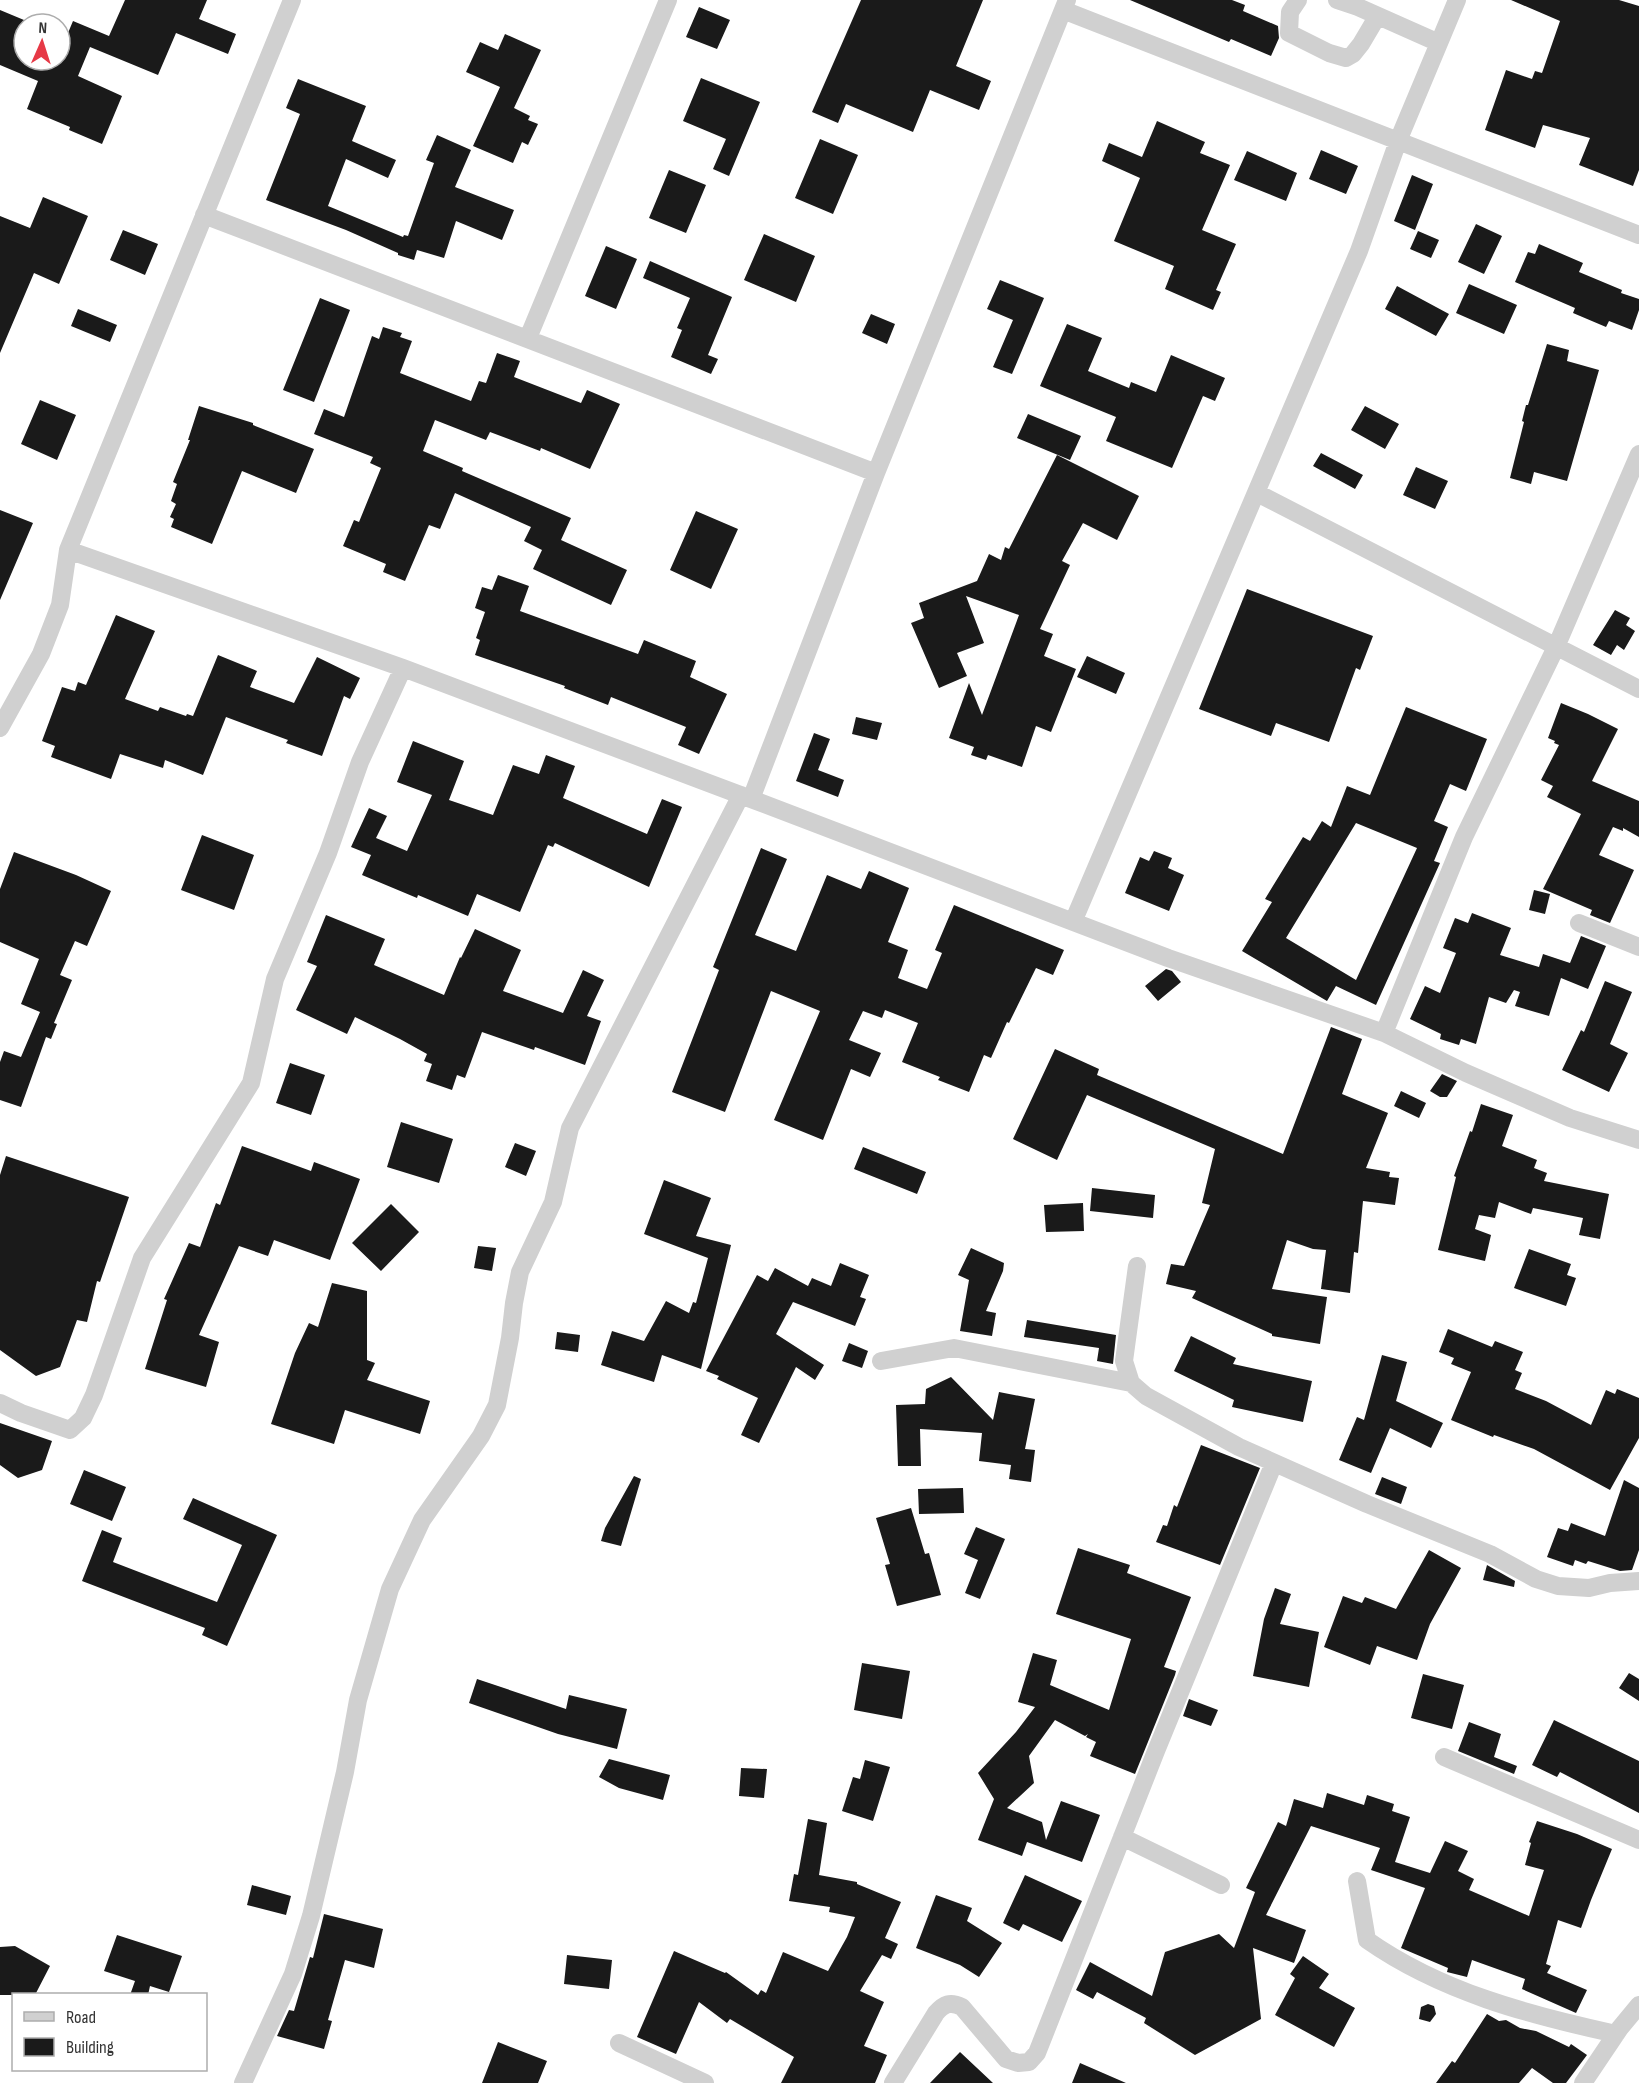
<svg xmlns="http://www.w3.org/2000/svg" width="1639" height="2083" viewBox="0 0 1639 2083" font-family="'Sofia Sans Condensed',sans-serif">
	<style>
		.building { fill: #1a1a1a; fill-rule: evenodd }
		.lines { fill: none; stroke-linecap: round; stroke-linejoin: round }
		.street { stroke: #d0d0d0; stroke-width: 18 }
	</style>
	<rect width="100%" height="100%" fill="#fff"/>
	<path class="building" d="M125,0H207L199,19L236,34L228,54L176,33L158,75L90,47L78,76L122,96L102,144L69,130L70,127L27,109L38,81L0,65V10L24,20V60H60V52L73,21L109,36Z
		M861,0H983L956,66L991,81L979,110L930,90L913,132L846,104L838,123L812,112Z
		M1130,0H1232L1245,5L1243,11L1278,26L1279,38L1271,56L1231,39L1229,42Z
		M1511,0H1619L1639,6V170L1633,186L1579,165L1590,138L1543,125L1535,148L1485,130L1506,70L1532,79L1535,71L1542,73L1560,21Z
		M699,7L730,20L717,49L686,37Z
		M505,34L541,50L514,108L530,116L528,120L538,124L528,145L522,142L513,163L473,146L500,87L466,72L480,42L498,50Z
		M701,78L760,102L729,176L713,169L726,139L683,121Z
		M298,79L366,106L352,141L396,160L388,178L346,159L328,206L403,237L404,235L408,236L434,163L426,160L437,135L471,150L455,187L514,210L502,240L456,221L444,258L417,250L414,260L398,255V253L346,230L266,200L300,114L286,108Z
		M1157,121L1205,142L1200,153L1230,165L1202,230L1236,244L1216,290L1221,292L1213,310L1165,289L1174,266L1114,241L1140,178L1102,161L1109,143L1142,157Z
		M820,139L858,155L833,214L795,198Z
		M1321,150L1358,166L1346,194L1309,179Z
		M1247,151L1297,173L1286,201L1234,180Z
		M669,170L706,185L686,233L649,218Z
		M1412,175L1433,184L1415,230L1394,221Z
		M43,197L88,216L59,284L34,273L0,353V216L30,228Z
		M1476,224L1502,236L1484,274L1458,262Z
		M123,230L158,244L145,275L110,260Z
		M1418,231L1439,240L1431,258L1410,249Z
		M764,234L815,256L796,302L744,280Z
		M1539,244L1583,263L1579,272L1622,290L1621,293L1639,299V310L1632,330L1609,321L1606,327L1573,313L1575,308L1515,282L1528,252L1535,254Z
		M606,246L637,259L616,309L585,296Z
		M650,261L732,297L708,355L718,359L711,374L671,357L682,330L677,328L690,298L643,278Z
		M1000,280L1044,298L1012,374L993,367L1013,320L987,309Z
		M1469,284L1517,305L1504,334L1456,313Z
		M1397,286L1449,314L1436,336L1385,309Z
		M320,298L350,310L314,402L283,390Z
		M78,309L117,325L110,342L71,326Z
		M871,314L895,324L887,344L862,333Z
		M1067,324L1102,338L1088,371L1129,388L1131,382L1156,392L1171,355L1225,378L1215,401L1203,396L1172,468L1106,441L1116,417L1040,386Z
		M383,327L402,333L400,337L412,341L400,373L471,401L479,381L486,383L497,353L520,361L514,377L581,403L587,390L620,404L590,469L541,448L540,451L490,432L486,440L435,420L423,451L463,468L462,471L571,518L561,540L627,570L611,605L533,569L542,550L524,541L531,527L455,493L440,529L429,525L405,581L383,572L386,564L343,546L354,520L359,522L381,468L370,463L373,457L314,434L324,409L344,417L372,336L379,339Z
		M1547,344L1569,350L1567,361L1599,370L1567,481L1534,472L1531,484L1510,478L1524,422L1522,421L1526,405H1528Z
		M40,400L76,415L57,460L21,444Z
		M199,406L253,423V425L314,449L296,493L242,471L212,544L171,527L174,519L170,517L176,504L171,501L177,484L173,482L190,440H188Z
		M1365,406L1399,424L1385,449L1351,430Z
		M1028,414L1081,436L1070,460L1017,438Z
		M1321,453L1363,475L1355,489L1313,466Z
		M1057,455L1139,496L1117,540L1083,523L1062,561L1070,565L1040,629L1053,634L1044,656L1076,669L1051,732L1036,726L1022,767L988,755L986,760L971,755L974,747L949,738L969,683L982,715L1019,615L966,596L984,643L957,653L967,676L939,688L911,623L924,618L919,603L977,581L989,554L1001,560L1005,547L1009,549Z
		M1416,467L1448,481L1435,509L1403,495Z
		M0,510L33,523L0,600Z
		M696,511L738,529L711,589L670,570Z
		M498,575L529,586L520,611L638,654L644,640L696,661L690,677L727,694L699,754L678,745L686,727L611,697L608,705L564,688L565,686L475,655L480,640L476,638L485,612L475,608L482,587L492,590Z
		M1247,589L1373,636L1360,670L1356,668L1329,742L1276,723L1271,736L1199,709Z
		M1615,610L1630,618L1626,625L1635,631L1624,650L1617,645L1611,655L1593,645Z
		M116,615L155,631L125,699L158,711L160,707L186,716L187,714L193,716L218,655L257,671L250,687L294,703L317,657L360,678L350,699L344,696L322,756L286,743L288,740L226,717L203,775L165,760L163,768L120,754L111,779L51,757L55,746L42,741L62,687L75,691L78,682L86,685Z
		M1087,656L1125,673L1116,694L1077,677Z
		M1561,703L1588,714L1618,729L1592,781L1639,801V837L1623,828V831L1613,827L1599,855L1634,870L1610,923L1590,915L1592,910L1543,889L1581,814L1547,797L1553,786L1541,780L1559,745L1554,743L1555,741L1548,738Z
		M1406,707L1487,739L1466,791L1450,784L1434,821L1448,827L1434,861L1440,863L1376,1005L1336,986L1327,1001L1242,951L1272,902L1265,899L1303,837L1310,841L1322,821L1331,827L1347,786L1370,795ZM1356,823L1417,848L1356,980L1286,938Z
		M856,717L882,723L877,740L852,734Z
		M814,733L830,739L818,770L844,780L838,797L796,781Z
		M413,741L464,761L449,800L493,815L513,765L539,774L546,755L575,766L563,798L647,834L662,799L682,807L649,887L555,843L553,847L548,845L520,912L477,894L468,916L418,895L417,898L362,875L371,855L351,847L369,808L387,816L376,838L407,851L432,795L397,782Z
		M202,835L254,855L234,910L181,890Z
		M761,848L787,859L755,935L796,951L827,875L861,889L869,871L909,888L888,942L908,950L898,978L927,989L942,953L935,950L954,905L1064,950L1053,975L1036,968L1009,1023L1007,1022L991,1058L984,1055L969,1092L938,1080L940,1077L902,1062L918,1023L885,1010L882,1018L863,1011L849,1040L881,1053L870,1077L851,1069L823,1140L774,1120L820,1011L771,991L725,1112L672,1092L719,970L713,967Z
		M1154,851L1172,858L1168,868L1184,875L1169,911L1125,893L1140,857L1149,861Z
		M14,852L76,875L111,891L87,946L75,941L60,975L72,980L54,1023L57,1024L51,1039L46,1037L21,1107L0,1100V1062L4,1051L21,1057L40,1012L21,1004L39,959L0,942V889Z
		M1534,890L1550,894L1545,914L1529,910Z
		M1472,913L1511,928L1500,955L1539,967L1543,954L1570,963L1581,936L1606,946L1588,989L1561,978L1549,1016L1515,1006L1520,992L1514,990L1506,1003L1489,997L1476,1044L1461,1039L1459,1045L1440,1039L1441,1034L1410,1019L1425,986L1440,993L1456,953L1443,948L1455,918L1468,923Z
		M326,915L385,939L374,965L444,995L460,957L461,958L475,929L521,950L503,991L563,1013L583,970L604,980L587,1016L601,1021L585,1065L535,1047L534,1050L482,1032L465,1078L457,1075L452,1090L426,1081L432,1064L424,1061L427,1054L400,1039L355,1017L347,1034L296,1010L317,966L307,962Z
		M1166,969L1172,971L1181,982L1158,1001L1145,986Z
		M1605,981L1632,992L1610,1044L1628,1053L1609,1092L1562,1070L1581,1030L1584,1032Z
		M1331,1027L1362,1039L1342,1094L1388,1113L1366,1168L1390,1172L1389,1177L1399,1178L1395,1205L1363,1201L1358,1253L1354,1252L1350,1293L1321,1289L1326,1250L1313,1249L1287,1240L1272,1289L1327,1297L1320,1344L1272,1336V1334L1192,1298L1196,1291L1166,1284L1171,1264L1184,1266L1210,1205L1202,1203L1215,1149L1087,1095L1057,1160L1013,1139L1055,1049L1099,1069L1097,1075L1283,1154Z
		M290,1063L325,1075L311,1115L276,1103Z
		M1442,1074L1457,1081L1447,1097H1440L1430,1091Z
		M1401,1091L1426,1103L1419,1118L1394,1106Z
		M1481,1104L1513,1115L1502,1146L1537,1160L1534,1168L1547,1173L1544,1181L1609,1194L1600,1239L1579,1235L1583,1218L1533,1208L1531,1214L1499,1202L1495,1218L1479,1215L1475,1229L1491,1235L1485,1261L1438,1250L1456,1177L1454,1176L1470,1131L1472,1132Z
		M401,1122L453,1139L439,1183L387,1167Z
		M515,1143L536,1151L526,1176L505,1167Z
		M242,1146L311,1171L314,1162L360,1179L330,1260L274,1240L268,1256L239,1246L199,1335L219,1342L206,1387L145,1369L167,1300L164,1299L189,1243L200,1247L216,1203L220,1205Z
		M863,1147L926,1172L917,1194L854,1169Z
		M6,1156L129,1197L100,1282L97,1281L87,1322L77,1320L60,1367L36,1376L0,1350V1175Z
		M664,1180L711,1198L696,1236L731,1245L701,1369L662,1355L654,1382L601,1365L612,1331L644,1341L666,1301L689,1313L693,1302L696,1303L708,1258L644,1234Z
		M1092,1188L1155,1195L1153,1218L1090,1211Z
		M1083,1203L1084,1231L1046,1232L1044,1205Z
		M391,1204L419,1232L381,1271L352,1243Z
		M478,1246L496,1248L492,1271L474,1268Z
		M971,1248L1004,1263L1003,1271L986,1311L996,1313L992,1336L960,1331L969,1280L958,1275Z
		M1529,1249L1571,1264L1567,1275L1576,1278L1566,1306L1514,1288Z
		M840,1263L869,1275L860,1297L866,1299L855,1326L793,1302L776,1334L824,1365L815,1380L796,1367L759,1443L741,1435L758,1398L717,1379L719,1376L706,1371L757,1275L768,1281L775,1268L808,1286L812,1278L831,1286Z
		M332,1283L367,1291V1360L375,1363L367,1380L430,1401L420,1434L345,1410L334,1444L271,1424L295,1353L309,1323L318,1327Z
		M1027,1320L1116,1335L1113,1364L1097,1361L1099,1348L1024,1337Z
		M1448,1329L1492,1347L1495,1341L1523,1352L1515,1370L1522,1373L1515,1389L1546,1401L1591,1425L1606,1390L1615,1394L1617,1389L1639,1398V1438L1610,1490L1534,1449L1494,1435L1493,1437L1451,1420L1471,1372L1451,1364L1454,1358L1439,1352Z
		M557,1332L580,1335L578,1352L555,1349Z
		M1191,1336L1236,1358L1233,1364L1312,1381L1303,1422L1232,1407L1234,1400L1174,1371Z
		M849,1343L868,1351L862,1368L842,1361Z
		M1382,1355L1407,1362L1396,1401L1443,1423L1431,1448L1390,1428L1371,1473L1339,1460L1357,1417L1364,1420Z
		M951,1377L993,1420L999,1392L1035,1399L1025,1449L1035,1450L1031,1482L1009,1479L1011,1465L979,1461L982,1433L920,1429L921,1466H898L896,1405L925,1404L926,1389Z
		M0,1423L52,1441L42,1470L18,1478L0,1465Z
		M1201,1445L1260,1468L1220,1565L1156,1542L1163,1525L1167,1526L1174,1505L1177,1507Z
		M84,1470L126,1487L112,1521L70,1504Z
		M634,1476L641,1479L621,1546L601,1541L605,1528Z
		M1382,1477L1407,1487L1401,1504L1375,1494Z
		M1624,1480L1639,1488V1550L1632,1570L1620,1571L1588,1561L1586,1564L1575,1560L1573,1566L1547,1557L1558,1528L1568,1531L1571,1523L1605,1536Z
		M963,1488L964,1513L919,1514L918,1489Z
		M193,1498L277,1535L227,1646L202,1635L205,1628L82,1581L102,1530L122,1538L113,1562L217,1602L242,1545L183,1519Z
		M911,1508L925,1554L929,1553L941,1595L897,1606L885,1565L890,1564L876,1518Z
		M976,1527L1005,1539L980,1599L965,1593L978,1560L964,1554Z
		M1078,1548L1130,1565L1127,1573L1191,1597L1164,1667L1176,1671L1175,1675L1135,1774L1090,1756L1096,1742L1086,1737L1088,1734L1085,1736L1055,1720L1029,1756L1034,1783L1007,1808L1042,1822L1046,1840L1061,1801L1100,1815L1082,1862L1027,1842L1022,1856L978,1840L994,1799L978,1773L1016,1732L1035,1707L1018,1702L1033,1653L1057,1660L1050,1685L1109,1710L1131,1639L1056,1614Z
		M1429,1550L1461,1568L1430,1624L1417,1660L1377,1646L1370,1665L1324,1647L1343,1596L1362,1603L1365,1597L1396,1609Z
		M1487,1565L1515,1581L1514,1587L1483,1580Z
		M1275,1588L1291,1594L1280,1624L1319,1632L1309,1687L1253,1676L1264,1619Z
		M862,1663L910,1671L902,1719L854,1710Z
		M1629,1673L1639,1679V1701L1619,1688Z
		M1423,1674L1464,1685L1452,1729L1411,1718Z
		M477,1679L566,1709L569,1695L627,1709L617,1749L558,1734L469,1703Z
		M1189,1699L1218,1710L1211,1726L1183,1716Z
		M1554,1720L1639,1761V1813L1560,1772L1557,1777L1532,1765Z
		M1469,1722L1501,1734L1494,1757L1517,1766L1514,1774L1458,1751Z
		M609,1759L670,1775L663,1800L619,1788L599,1777Z
		M865,1760L890,1767L873,1821L842,1811L853,1777L860,1779Z
		M741,1768L767,1769L764,1798L739,1796Z
		M1327,1793L1364,1805L1367,1795L1394,1804L1392,1811L1410,1817L1395,1862L1430,1873L1445,1841L1468,1851L1458,1871L1474,1879L1469,1890L1529,1916L1544,1870L1525,1865L1531,1843L1529,1842L1537,1821L1577,1834L1612,1849L1591,1900L1581,1928L1558,1920L1546,1964L1551,1966L1547,1973L1587,1990L1576,2013L1522,1989L1525,1979L1472,1960L1467,1977L1447,1972L1448,1968L1401,1948L1425,1888L1371,1870L1380,1848L1311,1826L1266,1915L1306,1930L1294,1963L1253,1948L1261,2019L1195,2055L1144,2023L1146,2018L1097,1992L1093,1999L1076,1990L1090,1962L1152,1996L1165,1952L1219,1934L1234,1948L1255,1892L1246,1888L1278,1822L1286,1826L1294,1799L1323,1808Z
		M808,1819L827,1823L819,1875L857,1882V1884L901,1902L885,1938L898,1944L891,1959L882,1955L860,1991L884,2002L864,2046L887,2055L875,2083H781L794,2057L730,2019L727,2023L699,2002L676,2054L637,2037L674,1951L725,1973L726,1972L758,1995L761,1990L766,1993L783,1952L828,1971L847,1937L855,1917L829,1912L830,1907L789,1901L794,1874L798,1875Z
		M1025,1875L1082,1901L1062,1942L1023,1924L1019,1931L1003,1923Z
		M252,1885L291,1896L286,1915L247,1905Z
		M936,1895L972,1908L967,1921L1002,1943L979,1977L960,1965L916,1948Z
		M324,1914L383,1929L374,1968L345,1960L328,2020L332,2021L324,2049L277,2036L289,2010L294,2011L310,1957L313,1958Z
		M117,1935L182,1956L169,1992L150,1986L148,1995H130L135,1981L104,1971Z
		M15,1946L50,1966L35,1995H0V1947Z
		M567,1955L612,1960L609,1989L564,1984Z
		M1303,1956L1329,1974L1319,1988L1355,2008L1334,2047L1275,2015L1295,1978L1290,1974Z
		M1428,2004L1434,2006L1436,2014L1430,2022L1419,2019L1421,2007Z
		M1487,2014L1499,2021L1506,2020L1520,2028L1536,2031L1569,2047L1571,2044L1587,2055L1566,2083H1553L1532,2068L1519,2083H1436L1452,2061L1455,2063Z
		M498,2042L547,2061L538,2083H482Z
		M960,2052L993,2083H930Z
		M1080,2063L1126,2083H1072Z"/>
	<g class="lines">
		<path class="street" d="M292,0L68,550L403,668L751,799L1168,958L1384,1033L1466,1073L1570,1118L1639,1140
			M1298,0L1290,12L1289,33L1329,53L1346,58L1353,54L1361,44L1377,17
			M1337,0L1358,7L1439,43
			M1063,10L1639,235
			M204,215L876,473
			M528,338L668,0
			M1257,493L1639,689
			M0,728L41,654L60,605L68,550
			M751,799L876,473L1067,0
			M1073,922L1359,251L1398,141L1457,0
			M1579,923L1639,947
			M1384,1033L1464,837L1556,647L1639,454
			M1137,1266L1124,1361L1131,1383L1146,1396L1239,1447L1367,1504L1490,1554L1536,1579L1558,1586L1589,1588L1610,1583L1639,1581
			M881,1361L954,1348L1131,1383
			M0,1403L21,1413L70,1430L83,1418L94,1395L142,1258L251,1083L275,979L328,853L360,762L403,668
			M1444,1757L1639,1840
			M1122,1837L1221,1885
			M1357,1881L1367,1940C1441,1992 1529,2015 1616,2034
			M619,2043L705,2083
			M243,2083L293,1974L311,1916L345,1772L358,1700L390,1589L422,1520L481,1436L497,1405L510,1338L514,1303L520,1272L553,1202L570,1128L741,795
			M893,2083L936,2013C944,2004 950,2001 962,2007L1006,2059L1018,2063L1029,2062L1037,2053L1156,1751L1274,1463
			M1583,2083L1620,2028L1639,2005"/>
	</g>
	<rect x="12" y="1993" width="195" height="78" fill="#ffffff" stroke="#adadad" stroke-width="1.5"/>
	<rect x="24" y="2012" width="30" height="9" fill="#d0d0d0" stroke="#adadad" stroke-width="1.5"/>
	<text x="66" y="2023" font-size="18" fill="#333333">Road</text>
	<rect x="24" y="2038" width="30" height="18" fill="#1a1a1a" stroke="#adadad" stroke-width="1.5"/>
	<text x="66" y="2053" font-size="18" fill="#333333">Building</text>
	<g transform="translate(42 42) rotate(3)"><circle r="28" fill="#ffffff" stroke="#adadad" stroke-width="1.5"/>
	<path d="M0-4.5L10 22L0 15L-10 22Z" fill="#e63946"/>
	<text y="-9" font-size="16" font-weight="bold" text-anchor="middle" fill="#333333">N</text>
	</g>
</svg>
